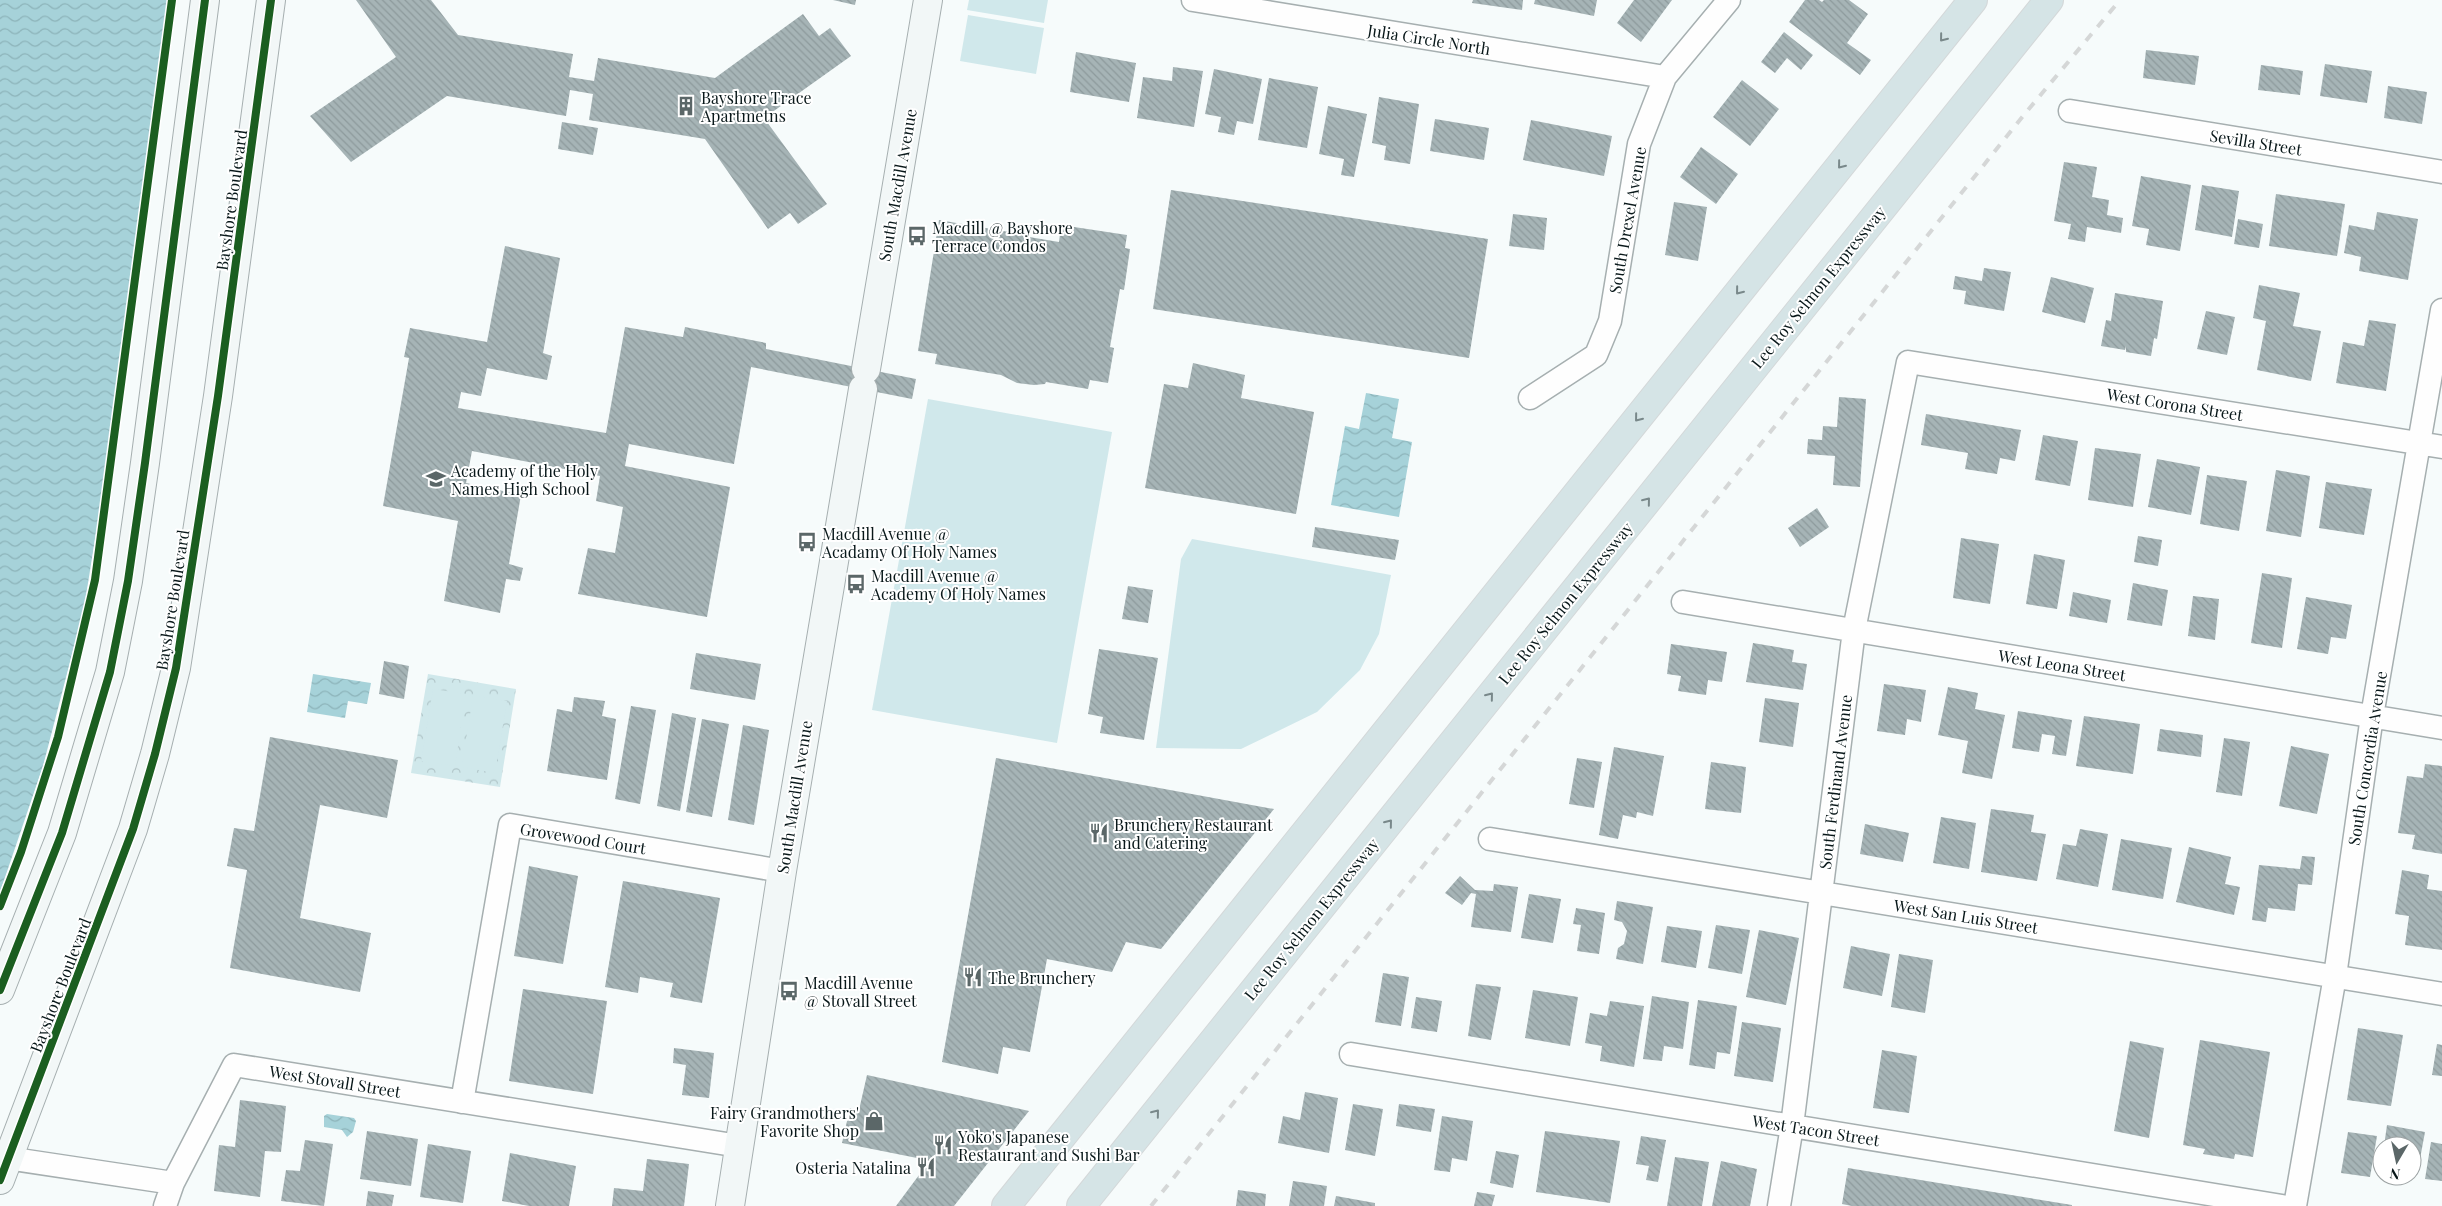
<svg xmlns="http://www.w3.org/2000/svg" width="2442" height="1206" viewBox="0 0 2442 1206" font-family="'Playfair Display',serif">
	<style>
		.forest { fill: url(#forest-crowns) }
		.garden { fill: #d0e8eb }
		.water { fill: url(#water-waves) }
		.building { fill: url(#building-back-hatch) }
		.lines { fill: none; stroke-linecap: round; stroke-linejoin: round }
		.street-casing { stroke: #a6afb0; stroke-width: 25 }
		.secondary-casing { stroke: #a6afb0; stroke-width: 30 }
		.highway-casing { stroke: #d4d8d9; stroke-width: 30 }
		.street { stroke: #fefefe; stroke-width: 22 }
		.secondary { stroke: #f2f7f7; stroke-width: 28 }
		.highway { stroke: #d5e4e6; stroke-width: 28 }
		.rail { stroke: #d5d7d7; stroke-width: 4; stroke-dasharray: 9 9; stroke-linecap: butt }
		.cycleway-casing { stroke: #fff; stroke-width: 11 }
		.cycleway { stroke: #1b5e20; stroke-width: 8 }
		.oneway { stroke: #79888a }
		.labels { text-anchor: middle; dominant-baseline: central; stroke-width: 4; stroke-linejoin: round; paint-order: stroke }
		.street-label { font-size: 16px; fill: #081719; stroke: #fff }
		.poi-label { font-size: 16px; fill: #081719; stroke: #fff; text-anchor: start }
	</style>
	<defs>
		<pattern id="forest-crowns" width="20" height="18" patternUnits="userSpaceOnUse" patternTransform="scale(1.25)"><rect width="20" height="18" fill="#d0e8eb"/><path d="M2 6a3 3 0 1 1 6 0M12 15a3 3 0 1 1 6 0" fill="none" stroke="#b1c6c9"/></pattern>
		<pattern id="water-waves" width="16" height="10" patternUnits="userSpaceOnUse" patternTransform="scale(1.25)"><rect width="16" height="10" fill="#a6d2d9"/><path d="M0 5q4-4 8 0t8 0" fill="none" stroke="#8db4ba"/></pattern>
		<pattern id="building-back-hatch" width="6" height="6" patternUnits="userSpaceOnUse" patternTransform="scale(1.25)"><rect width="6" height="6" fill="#a6b4b6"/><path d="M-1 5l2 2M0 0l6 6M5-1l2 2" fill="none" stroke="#8d9a9c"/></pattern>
	</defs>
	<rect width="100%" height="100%" fill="#f6fbfb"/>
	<path class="forest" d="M428,674L516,689L500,787L411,773Z"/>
	<path class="garden" d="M969,0H1048L1044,23L967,10Z
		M968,15L1044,28L1036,74L960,61Z
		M928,399L1112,432L1057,743L872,710Z
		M1192,539L1391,575L1379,634L1360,670L1317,712L1241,749L1156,748L1181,559Z
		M433,689L466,694L455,766L421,761Z
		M473,695L507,701L495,773L462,767Z"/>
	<path class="water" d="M0,0H167L100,508L84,608L43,766L0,892Z
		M1366,393L1399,399L1392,438L1412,442L1399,517L1331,505L1345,426L1359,429Z
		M313,674L371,683L367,704L348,701L345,718L307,712Z
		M327,1114L354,1118L356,1121L353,1132L347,1137L342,1130L324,1127V1116Z"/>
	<path class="building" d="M356,0H431L458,35L573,54L569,77L594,81L598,58L715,78L803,14L819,36L830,28L851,56L764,118L827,204L798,224L790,213L768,229L705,139L589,120L593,94L570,90L566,116L447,96L351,162L310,116L396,57Z
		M833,0H856L855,5Z
		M1473,0H1523L1522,10L1472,3Z
		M1535,0H1597L1594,16L1534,4Z
		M1634,0H1672L1641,42L1617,23Z
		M1805,0H1819L1822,2L1824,0H1849L1868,14L1847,43L1871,60L1860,75L1789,22Z
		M1784,32L1813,55L1801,70L1787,58L1775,73L1761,62Z
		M2146,50L2199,56L2195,85L2143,78Z
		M1076,52L1136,63L1129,102L1070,92Z
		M2325,64L2372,71L2367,103L2320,96Z
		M2261,65L2303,71L2300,95L2258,90Z
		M1173,67L1203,71L1194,127L1137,118L1143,77L1172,81Z
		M1214,69L1262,79L1253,124L1237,121L1234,135L1218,132L1221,117L1205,114Z
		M1269,78L1318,87L1307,148L1258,140Z
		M1742,80L1779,109L1750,146L1713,117Z
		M2388,86L2427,92L2422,124L2384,118Z
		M1379,97L1419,104L1410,164L1384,160L1386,146L1372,143Z
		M1328,106L1367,114L1354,177L1341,175L1344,159L1319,154Z
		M1435,119L1489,128L1484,160L1430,151Z
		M1531,120L1612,136L1604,176L1523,160Z
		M562,122L598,128L593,155L558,149Z
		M1701,147L1738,174L1716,204L1680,177Z
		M2064,162L2097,167L2092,197L2109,200L2107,215L2123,218L2121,233L2087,227L2085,242L2068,239L2071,224L2054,221Z
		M2141,176L2191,185L2180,251L2146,245L2149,229L2132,226Z
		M2202,185L2239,191L2232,237L2195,230Z
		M1171,190L1488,239L1469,358L1153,309Z
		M2276,194L2345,204L2337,256L2269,246Z
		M1674,202L1707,207L1698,261L1665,255Z
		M2377,212L2418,219L2408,280L2359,271L2361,257L2344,253L2349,225L2374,230Z
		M1513,214L1547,218L1544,250L1509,246Z
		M2238,219L2263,224L2259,248L2234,244Z
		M939,220L1015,233L1017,227L1025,228L1023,236L1059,242L1061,225L1127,235L1125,248L1130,249L1124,290L1120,289L1110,347L1114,348L1108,383L1090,380L1088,389L1046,382L1045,384L1034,385L1017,383L1001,375L935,364L937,354L918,351Z
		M505,246L560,258L543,353L552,356L547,380L487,368L481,396L461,392L458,408L606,433L625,327L683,337L685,327L766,343V349L916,379L912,399L751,367L734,464L629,444L625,466L730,487L707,617L578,594L588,548L615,553L623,507L596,501L600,476L472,451L466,483L521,495L509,564L523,568L520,581L506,579L500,613L444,601L458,521L383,506L409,358L404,357L410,328L487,342Z
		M1984,268L2011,272L2004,311L1964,304L1966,291L1953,289L1955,276L1982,281Z
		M2051,277L2094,288L2085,323L2042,312Z
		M2259,285L2300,293L2293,326L2321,331L2311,381L2257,370L2266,321L2253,318Z
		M2115,293L2163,301L2157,339L2154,338L2151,356L2126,352V346L2125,350L2101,346L2106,320L2111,321Z
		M2206,311L2235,317L2227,355L2197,349Z
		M2369,320L2396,324L2386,391L2336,383L2343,342L2364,346Z
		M1193,363L1245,375L1241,398L1314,412L1296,514L1145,488L1164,384L1188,388Z
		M1839,397L1866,399L1860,487L1833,485L1835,456L1807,454L1808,439L1822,440L1823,426L1837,427Z
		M1926,414L2021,430L2015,461L2000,458L1997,474L1965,469L1968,453L1921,445Z
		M2043,435L2078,441L2070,486L2035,480Z
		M2095,448L2141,454L2133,507L2088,500Z
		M2157,459L2200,467L2191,515L2148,507Z
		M2276,470L2310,476L2301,537L2266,531Z
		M2207,475L2247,481L2239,531L2200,524Z
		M2326,482L2372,489L2364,535L2319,528Z
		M1817,508L1829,527L1800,547L1788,528Z
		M1315,527L1399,540L1395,560L1312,547Z
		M2138,536L2162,540L2158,566L2134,562Z
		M1961,538L1999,544L1990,604L1953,598Z
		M2034,554L2065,560L2057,609L2026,604Z
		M2262,573L2292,578L2282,648L2251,643Z
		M2133,583L2168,590L2162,626L2127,620Z
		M1128,586L1153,590L1148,623L1122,619Z
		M2073,592L2111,600L2107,623L2069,616Z
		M2193,596L2219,599L2215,640L2188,636Z
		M2306,597L2352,605L2346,639L2331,637L2328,654L2297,649Z
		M1753,643L1794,650L1792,662L1807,664L1803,690L1746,682Z
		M1671,644L1727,652L1722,682L1708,680L1706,695L1678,691L1681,676L1667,674Z
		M1099,649L1158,658L1144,740L1100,733L1103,717L1088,714Z
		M696,653L761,664L755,700L690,689Z
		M384,661L409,666L404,699L379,694Z
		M1884,684L1926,690L1921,722L1907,719L1905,735L1877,731Z
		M1948,687L1978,693L1975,709L2005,715L1992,779L1962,773L1968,741L1938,735Z
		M574,697L605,701L602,716L616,719L607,780L547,771L557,709L572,712Z
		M1765,698L1799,703L1793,747L1759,742Z
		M631,706L656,710L640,804L615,799Z
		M2018,711L2072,720L2066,756L2052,754L2055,736L2042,734L2039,752L2012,748Z
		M672,713L696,718L680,811L657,806Z
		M2084,716L2140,724L2133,774L2076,766Z
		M702,719L729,724L712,817L686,812Z
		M743,725L769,730L754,825L728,820Z
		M2160,729L2203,735L2201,757L2157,751Z
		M270,737L398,760L387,818L320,805L300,918L371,933L360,992L230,968L247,870L227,866L234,828L254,831Z
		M2224,738L2250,742L2242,796L2216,792Z
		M2291,746L2329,754L2317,814L2279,806Z
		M1614,747L1664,756L1653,816L1637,812L1636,818L1623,815L1618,839L1599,835Z
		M996,758L1274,809L1161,949L1126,942L1112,972L1047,959L1030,1052L1003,1047L998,1074L942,1062Z
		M1577,758L1602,762L1594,808L1569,804Z
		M1711,762L1746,767L1741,813L1705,809Z
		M2425,764L2442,766V854L2412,849L2415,835L2398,833L2407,776L2423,778Z
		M1991,809L2034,815L2031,832L2046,834L2037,881L1981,872Z
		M1941,817L1976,823L1969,869L1933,863Z
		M1865,824L1909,833L1903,862L1860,854Z
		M2080,829L2108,834L2098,887L2056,879L2063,844L2076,846Z
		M2121,839L2172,848L2163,899L2112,890Z
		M2189,847L2231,857L2225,884L2240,887L2234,915L2176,902Z
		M2302,856L2315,857L2312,885L2298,884L2295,911L2268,908L2266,922L2252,920L2259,865L2300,869Z
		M529,866L578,876L563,964L514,956Z
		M2402,870L2429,875L2427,889L2442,891V950L2405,945L2409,916L2395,914Z
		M1460,876L1475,890L1493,891L1494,884L1518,887L1511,932L1471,927L1476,894L1471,893L1462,905L1445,893Z
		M623,881L720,898L702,1003L670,997L673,983L640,977L638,993L605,987Z
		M1529,894L1561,899L1553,943L1521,938Z
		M1617,901L1653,907L1643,964L1616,959L1618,948L1624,944L1627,931L1622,922L1614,920Z
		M1576,908L1605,913L1599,954L1577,951L1581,925L1573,924Z
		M1716,925L1750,930L1742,974L1708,968Z
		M1667,926L1702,931L1696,968L1661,962Z
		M1759,930L1799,938L1786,1005L1746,997Z
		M1851,946L1890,954L1882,996L1843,988Z
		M1899,954L1933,960L1925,1013L1891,1007Z
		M1383,973L1409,977L1401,1026L1375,1022Z
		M1476,984L1501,987L1491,1040L1468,1036Z
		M523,989L607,1001L593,1094L509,1081Z
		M1533,990L1578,997L1570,1046L1525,1038Z
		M1652,996L1689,1002L1683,1049L1664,1046L1662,1061L1643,1059Z
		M1416,997L1442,1001L1437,1032L1411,1028Z
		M1698,1000L1737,1006L1730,1054L1717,1052L1715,1069L1689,1065Z
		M1610,1001L1644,1006L1634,1067L1600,1061L1602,1046L1585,1043L1590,1013L1607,1016Z
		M1742,1022L1781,1028L1773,1082L1734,1076Z
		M2358,1028L2403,1035L2391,1106L2347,1100Z
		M2200,1040L2270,1052L2253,1157L2235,1154L2234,1159L2203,1154L2205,1149L2183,1145Z
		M2130,1041L2164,1048L2149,1138L2114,1131Z
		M2437,1044L2442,1045V1076L2432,1075Z
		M674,1048L714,1053L709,1098L682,1095L686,1065L673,1063Z
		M1882,1050L1917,1056L1909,1113L1873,1108Z
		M867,1075L1029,1111L954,1206H896L925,1167L922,1159L842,1143L850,1108L859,1110Z
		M1305,1092L1338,1098L1329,1153L1278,1143L1283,1116L1300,1120Z
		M240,1100L286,1106L281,1152L265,1151L260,1197L214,1191L219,1145L235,1147Z
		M1353,1104L1383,1109L1375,1156L1345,1150Z
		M1399,1104L1435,1109L1431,1132L1396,1126Z
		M1442,1116L1473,1121L1467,1161L1452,1158L1450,1172L1434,1170Z
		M2387,1125L2425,1132L2417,1175L2412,1174V1146H2384Z
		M367,1131L418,1139L411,1186L360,1179Z
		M1545,1131L1620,1141L1610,1203L1536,1192Z
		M2348,1132L2377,1136L2370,1177L2341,1173Z
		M1641,1136L1666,1140L1658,1182L1646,1180L1649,1166L1636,1164Z
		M305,1140L333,1144L324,1206L281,1201L286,1170L300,1171Z
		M2431,1142L2442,1144V1181L2425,1179Z
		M428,1144L471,1151L463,1203L420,1197Z
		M1496,1151L1519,1155L1513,1188L1490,1183Z
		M510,1153L576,1166L569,1206H529L502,1201Z
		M1675,1157L1709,1162L1702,1206H1667Z
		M647,1159L689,1164L684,1206H612L614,1188L643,1191Z
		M1721,1161L1757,1169L1750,1206H1712Z
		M1848,1168L2072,1205V1206H1852L1842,1204Z
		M1293,1181L1327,1186L1324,1206H1289Z
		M1238,1190L1266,1194L1265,1206H1236Z
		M368,1191L394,1195L392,1206H366Z
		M1477,1192L1495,1195L1492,1206H1474Z
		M1336,1196L1375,1203V1206H1334Z"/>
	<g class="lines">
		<defs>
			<path id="street" d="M1193,0L1665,77
				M2070,111L2442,172
				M1530,398L1596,355L1610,321L1639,144L1665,77L1729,0
				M1683,602L2442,728
				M1490,839L2442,994
				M1351,1054L2282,1206
				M462,1102L510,825L782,871
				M0,1157L173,1183
				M165,1206L173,1183L234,1065L739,1146
				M1779,1206L1792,1126L1854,630L1908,362L2442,447
				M2295,1206L2335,976L2372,716L2442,310"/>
			<path id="secondary" d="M866,369L928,0
				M0,990L62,833L110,672L128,581L145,463L205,0
				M0,1180L133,829L155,754L176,668L218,396L271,0
				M730,1206L782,871L863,389"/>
			<path id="highway" d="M1006,1206L1973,0
				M1081,1206L2049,0"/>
		</defs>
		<use href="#street" class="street-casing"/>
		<use href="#secondary" class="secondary-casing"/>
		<use href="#highway" class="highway-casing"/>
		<use href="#street" class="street"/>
		<use href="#secondary" class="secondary"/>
		<use href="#highway" class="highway"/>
		<path class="rail" d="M1151,1206L2023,116L2120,0"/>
		<defs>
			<path id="cycleway" d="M0,906L21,852L58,737L95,580L172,0
				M0,990L62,833L110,672L128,581L145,463L205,0
				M0,1180L133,829L155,754L176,668L218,396L271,0"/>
		</defs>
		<use href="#cycleway" class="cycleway-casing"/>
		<use href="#cycleway" class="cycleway"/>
	</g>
	<defs><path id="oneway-chevron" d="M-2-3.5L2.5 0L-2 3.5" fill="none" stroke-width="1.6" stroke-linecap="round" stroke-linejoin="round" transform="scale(1.25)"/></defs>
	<g class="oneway">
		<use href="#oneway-chevron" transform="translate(1943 38) rotate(129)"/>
		<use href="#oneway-chevron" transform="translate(1841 165) rotate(129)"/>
		<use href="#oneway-chevron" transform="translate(1739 291) rotate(129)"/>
		<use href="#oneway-chevron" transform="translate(1638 418) rotate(129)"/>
		<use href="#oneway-chevron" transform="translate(1647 501) rotate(-51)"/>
		<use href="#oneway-chevron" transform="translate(1490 696) rotate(-51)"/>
		<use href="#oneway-chevron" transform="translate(1389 823) rotate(-51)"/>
		<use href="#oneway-chevron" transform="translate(1156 1113) rotate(-51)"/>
	</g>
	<defs>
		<symbol id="building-bare" viewBox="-9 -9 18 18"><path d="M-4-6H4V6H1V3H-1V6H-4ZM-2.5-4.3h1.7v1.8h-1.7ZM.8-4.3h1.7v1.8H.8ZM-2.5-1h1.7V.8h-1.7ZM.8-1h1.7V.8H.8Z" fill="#5b6768" stroke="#fff" stroke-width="2.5" paint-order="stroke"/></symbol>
		<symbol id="bus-bare" viewBox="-9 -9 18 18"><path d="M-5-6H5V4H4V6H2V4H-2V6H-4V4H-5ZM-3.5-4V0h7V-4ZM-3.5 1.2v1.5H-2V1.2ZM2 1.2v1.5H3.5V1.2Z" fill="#5b6768" stroke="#fff" stroke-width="2.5" paint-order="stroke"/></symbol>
		<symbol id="school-bare" viewBox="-9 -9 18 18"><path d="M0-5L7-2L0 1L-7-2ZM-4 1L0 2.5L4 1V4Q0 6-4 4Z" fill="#5b6768" stroke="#fff" stroke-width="2.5" paint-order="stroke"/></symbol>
		<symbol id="restaurant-bare" viewBox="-9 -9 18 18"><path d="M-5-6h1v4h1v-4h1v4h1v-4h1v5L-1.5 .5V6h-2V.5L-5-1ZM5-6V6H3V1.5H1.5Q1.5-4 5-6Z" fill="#5b6768" stroke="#fff" stroke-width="2.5" paint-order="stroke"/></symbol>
		<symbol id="shop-bare" viewBox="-9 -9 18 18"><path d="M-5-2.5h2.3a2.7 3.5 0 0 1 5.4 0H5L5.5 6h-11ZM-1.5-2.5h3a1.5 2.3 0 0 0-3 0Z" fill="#5b6768" stroke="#fff" stroke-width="2.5" paint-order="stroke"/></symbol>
	</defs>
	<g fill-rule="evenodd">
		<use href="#building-bare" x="672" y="92" width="28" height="28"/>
		<use href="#bus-bare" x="903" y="222" width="28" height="28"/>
		<use href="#school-bare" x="422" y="465" width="28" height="28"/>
		<use href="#bus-bare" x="793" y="528" width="28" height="28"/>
		<use href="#bus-bare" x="842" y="570" width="28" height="28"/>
		<use href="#restaurant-bare" x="1085" y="819" width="28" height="28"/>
		<use href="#restaurant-bare" x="959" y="963" width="28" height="28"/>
		<use href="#bus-bare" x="775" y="977" width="28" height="28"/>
		<use href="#shop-bare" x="860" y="1107" width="28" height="28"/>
		<use href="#restaurant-bare" x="929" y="1131" width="28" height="28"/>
		<use href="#restaurant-bare" x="912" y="1153" width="28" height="28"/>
	</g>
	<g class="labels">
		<g class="street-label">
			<text transform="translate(1429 39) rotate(9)">Julia Circle North</text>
			<text transform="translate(2256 142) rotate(9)">Sevilla Street</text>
			<text transform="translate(897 185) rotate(-80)">South Macdill Avenue</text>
			<text transform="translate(231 200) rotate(-82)">Bayshore Boulevard</text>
			<text transform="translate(1627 220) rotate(-80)">South Drexel Avenue</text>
			<text transform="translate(1818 287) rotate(-51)">Lee Roy Selmon Expressway</text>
			<text transform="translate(2175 404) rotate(9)">West Corona Street</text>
			<text transform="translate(172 600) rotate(-81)">Bayshore Boulevard</text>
			<text transform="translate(1565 603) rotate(-51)">Lee Roy Selmon Expressway</text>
			<text transform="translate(2062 665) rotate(9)">West Leona Street</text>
			<text transform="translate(2367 758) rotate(-81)">South Concordia Avenue</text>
			<text transform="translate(1835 782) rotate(-83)">South Ferdinand Avenue</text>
			<text transform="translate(794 797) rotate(-81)">South Macdill Avenue</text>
			<text transform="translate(583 838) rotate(9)">Grovewood Court</text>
			<text transform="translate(1966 916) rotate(9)">West San Luis Street</text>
			<text transform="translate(1311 919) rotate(-51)">Lee Roy Selmon Expressway</text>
			<text transform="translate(60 985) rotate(-69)">Bayshore Boulevard</text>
			<text transform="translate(335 1081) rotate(9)">West Stovall Street</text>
			<text transform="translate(1816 1130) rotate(9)">West Tacon Street</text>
		</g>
		<g class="poi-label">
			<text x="701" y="97">Bayshore Trace<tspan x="701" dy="18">Apartmetns</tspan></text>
			<text x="932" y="227">Macdill @ Bayshore<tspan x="932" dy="18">Terrace Condos</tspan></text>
			<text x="451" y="470">Academy of the Holy<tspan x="451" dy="18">Names High School</tspan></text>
			<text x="822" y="533">Macdill Avenue @<tspan x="822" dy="18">Acadamy Of Holy Names</tspan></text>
			<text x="871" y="575">Macdill Avenue @<tspan x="871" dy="18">Academy Of Holy Names</tspan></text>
			<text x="1114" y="824">Brunchery Restaurant<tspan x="1114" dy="18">and Catering</tspan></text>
			<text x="988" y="977">The Brunchery</text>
			<text x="804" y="982">Macdill Avenue<tspan x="804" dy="18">@ Stovall Street</tspan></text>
			<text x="859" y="1112" text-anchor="end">Fairy Grandmothers'<tspan x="859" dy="18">Favorite Shop</tspan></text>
			<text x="958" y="1136">Yoko's Japanese<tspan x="958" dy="18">Restaurant and Sushi Bar</tspan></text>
			<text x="911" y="1167" text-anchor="end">Osteria Natalina</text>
		</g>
	</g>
	<g transform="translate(2397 1161) rotate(189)"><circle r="24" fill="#ffffff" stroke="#9ca2a3"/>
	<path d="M0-4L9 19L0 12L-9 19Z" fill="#5b6768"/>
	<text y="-8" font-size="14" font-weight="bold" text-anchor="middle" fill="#081719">N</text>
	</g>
</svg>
